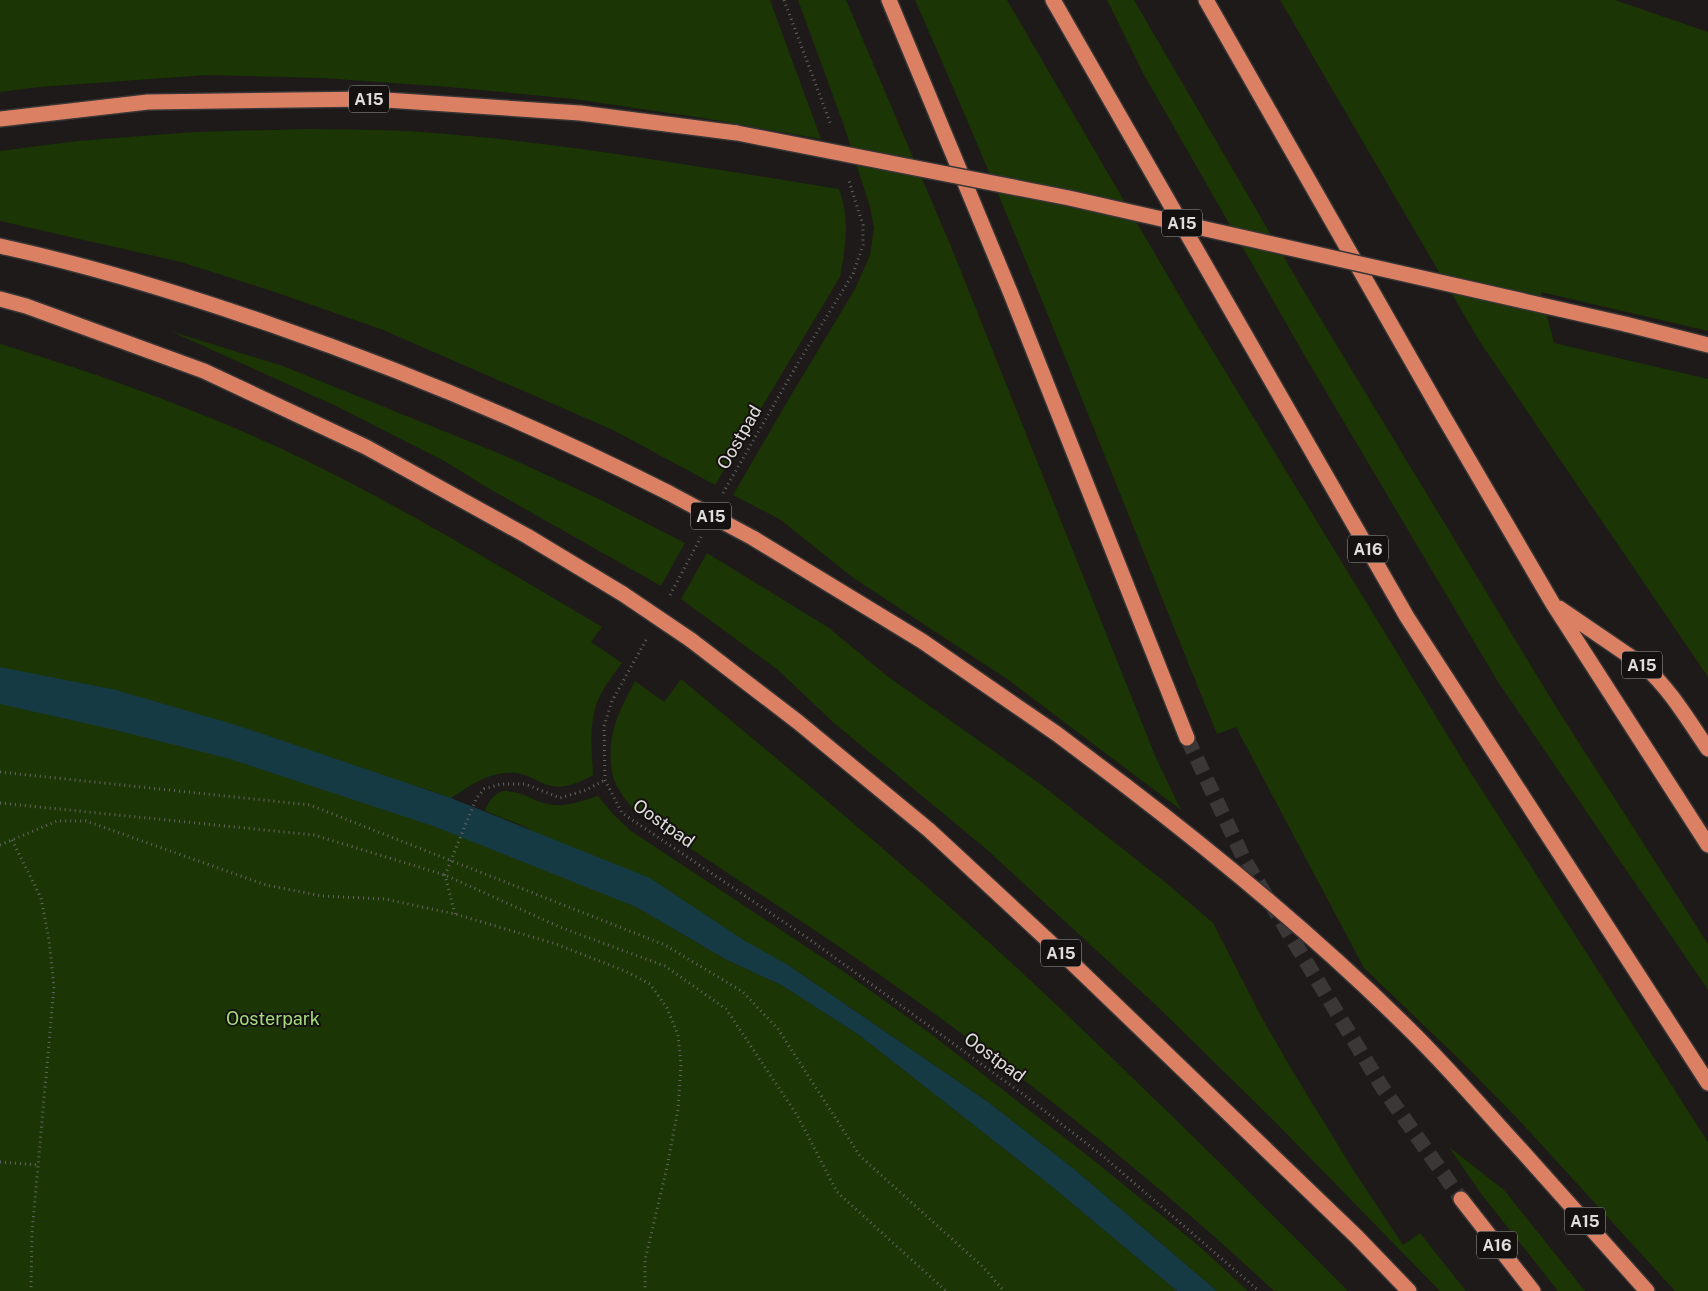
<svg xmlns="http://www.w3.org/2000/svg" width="1708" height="1291" viewBox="0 0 1708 1291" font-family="'Public Sans',sans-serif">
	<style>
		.green { fill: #1b3504 }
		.water { fill: #163a43 }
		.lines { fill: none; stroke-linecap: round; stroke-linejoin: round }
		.highway-tunnel { stroke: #3a3736; stroke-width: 15; stroke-dasharray: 15 8; stroke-linecap: butt }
		.highway-casing { stroke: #373535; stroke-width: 18 }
		.path { stroke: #676564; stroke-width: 3; stroke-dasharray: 1 4; stroke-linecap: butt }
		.highway { stroke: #dc8064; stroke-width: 15 }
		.highway-bridge-casing { stroke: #373535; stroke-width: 18; stroke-linecap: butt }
		.highway-bridge { stroke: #dc8064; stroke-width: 15 }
		.labels { text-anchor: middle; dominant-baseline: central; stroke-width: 4; stroke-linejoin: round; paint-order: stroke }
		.shield { fill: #141110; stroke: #a3a0a0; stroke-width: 1 }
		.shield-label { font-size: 16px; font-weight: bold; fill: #e0dedd }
		.street-label { font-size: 18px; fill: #e0dedd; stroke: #141110 }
		.park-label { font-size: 18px; fill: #a2dc7b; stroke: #141110 }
	</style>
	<rect width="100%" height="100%" fill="#1d1a19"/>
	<path class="green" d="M0,0H770L821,139L703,118L574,99L449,87L322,78L207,75L39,87L0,92Z
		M798,0H846L952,249L1156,758L1181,810L1007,679L852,577L781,520L733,495L790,397L855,289L870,255L874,228L870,207L844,126Z
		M915,0H1007L1186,307L1462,759L1708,1142V1291H1675L1520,1121L1456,1056L1364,968L1236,727L1217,734C1117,489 1022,242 915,0Z
		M1107,0H1134L1302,288L1556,707L1708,944V990L1498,682L1306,358L1143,73Z
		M1280,0H1615L1708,32V331L1541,292L1554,343L1708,379V677L1480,342Z
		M308,129C346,130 384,129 422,132C562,142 700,167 839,189C850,220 846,245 840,277L715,485L613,430L383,330L275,292L181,262L0,221V151L77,141L194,132Z
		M170,331L283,366L503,455L601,500L685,543L661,586L488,488L446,462L336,406Z
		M0,344C96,373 191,407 282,449C393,501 497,565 602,627L591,642L622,663C614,674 605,685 599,698C588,721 592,751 593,775C579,783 561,791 545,784C535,780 526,774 516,773C489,771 472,785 451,798L420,787L593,889L636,907L725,959L783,986L859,1035L1050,1185L1177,1291H0Z
		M707,553L829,628L887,676L1039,783L1170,886L1213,923L1262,1018L1292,1070L1352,1168L1403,1245L1420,1233L1466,1291H1440L1277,1124L1158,1007L985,848L834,723L778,670L681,599Z
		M681,679C800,778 919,876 1032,982C1140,1083 1244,1186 1348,1291H1274C1139,1165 993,1052 841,948C772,901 701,857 633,809C628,803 623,797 619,790C614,782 612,773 611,765C608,731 620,710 635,681L664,702Z
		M503,791C523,791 527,798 544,803C563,809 580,801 598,796L613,814L631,831L843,971L931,1034L1092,1159L1199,1246L1248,1291H1217L1074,1169L988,1102L788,965L523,826L485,811C489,801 492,795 503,791Z
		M1449,1147L1504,1190L1585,1291H1558L1479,1191Z"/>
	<path class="water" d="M0,667L116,690L236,725L451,798L650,878L745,941L788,965L988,1102L1074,1169L1217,1291H1177L1050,1185L859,1035L783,986L725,959L636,907L433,826L230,759L111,729L0,704Z"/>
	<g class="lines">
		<path class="highway-tunnel" d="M1187,738L1245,861L1382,1087L1461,1199"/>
		<defs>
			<path id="highway" d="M889,0L1011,294L1187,738
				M1053,0L1407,617L1708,1083
				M1206,0L1438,407L1553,604L1708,845
				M0,119L148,102L371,99L580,113L737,133
				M0,246C92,266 183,294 272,325C408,372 540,428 669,493
				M0,299L26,306L204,371L366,447L527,536L623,594
				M1625,324L1708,345
				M753,538L922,641L1057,734L1126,786
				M1559,608L1644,666C1670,689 1688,720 1708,749
				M691,640L798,722L929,830L1067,958L1357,1237L1409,1291
				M1522,1151L1647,1291
				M1461,1199L1533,1291"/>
		</defs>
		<use href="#highway" class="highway-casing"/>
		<path class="path" d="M784,0L831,125
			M723,493L798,363L853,274L863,245V225L849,181
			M670,595L701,537
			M646,640L612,701L604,726L605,780L622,813L809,939L1024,1095L1104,1157L1259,1291
			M0,772L310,805L665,945L743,992L778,1029L860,1156L983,1267L1004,1291
			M0,803L314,835L445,875L562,928L665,966L726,1009L797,1115L837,1192L946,1291
			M12,840L41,898L49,940L54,987L32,1233L31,1291
			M0,845L57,821H86L266,885L322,896L385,899L455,914L556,944L625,971L650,984L667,1008L678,1035L681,1065L678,1109L667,1167L645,1260V1291
			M455,914L445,875L476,799L484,789L501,784H525L560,798L586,790L605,780
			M0,1162L38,1165"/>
		<use href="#highway" class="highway"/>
		<defs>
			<path id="highway-bridge" d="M737,133L1069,198L1625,324
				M669,493L753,538
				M623,594L691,640
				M1126,786C1228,864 1326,946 1416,1036C1453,1073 1487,1113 1522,1151"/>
		</defs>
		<use href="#highway-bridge" class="highway-bridge-casing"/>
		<use href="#highway-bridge" class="highway-bridge"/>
	</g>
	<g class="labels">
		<g class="shield">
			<rect x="349" y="85.5" width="40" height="27" rx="4"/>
			<rect x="1162" y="209.5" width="40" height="27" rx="4"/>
			<rect x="691" y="502.5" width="40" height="27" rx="4"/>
			<rect x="1348" y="535.5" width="40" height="27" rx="4"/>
			<rect x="1622" y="651.5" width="40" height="27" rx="4"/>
			<rect x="1041" y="939.5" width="40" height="27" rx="4"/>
			<rect x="1565" y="1207.5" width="40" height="27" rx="4"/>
			<rect x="1477" y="1231.5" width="40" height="27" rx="4"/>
		</g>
		<g class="shield-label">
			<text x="369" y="99">A15</text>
			<text x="1182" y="223">A15</text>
			<text x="711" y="516">A15</text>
			<text x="1368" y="549">A16</text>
			<text x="1642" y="665">A15</text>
			<text x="1061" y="953">A15</text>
			<text x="1585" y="1221">A15</text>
			<text x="1497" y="1245">A16</text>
		</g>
		<g class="street-label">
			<text transform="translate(739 437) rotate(-60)">Oostpad</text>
			<text transform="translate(664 823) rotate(35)">Oostpad</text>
			<text transform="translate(995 1057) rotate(36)">Oostpad</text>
		</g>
		<g class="park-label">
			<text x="273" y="1018">Oosterpark</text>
		</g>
	</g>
</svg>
